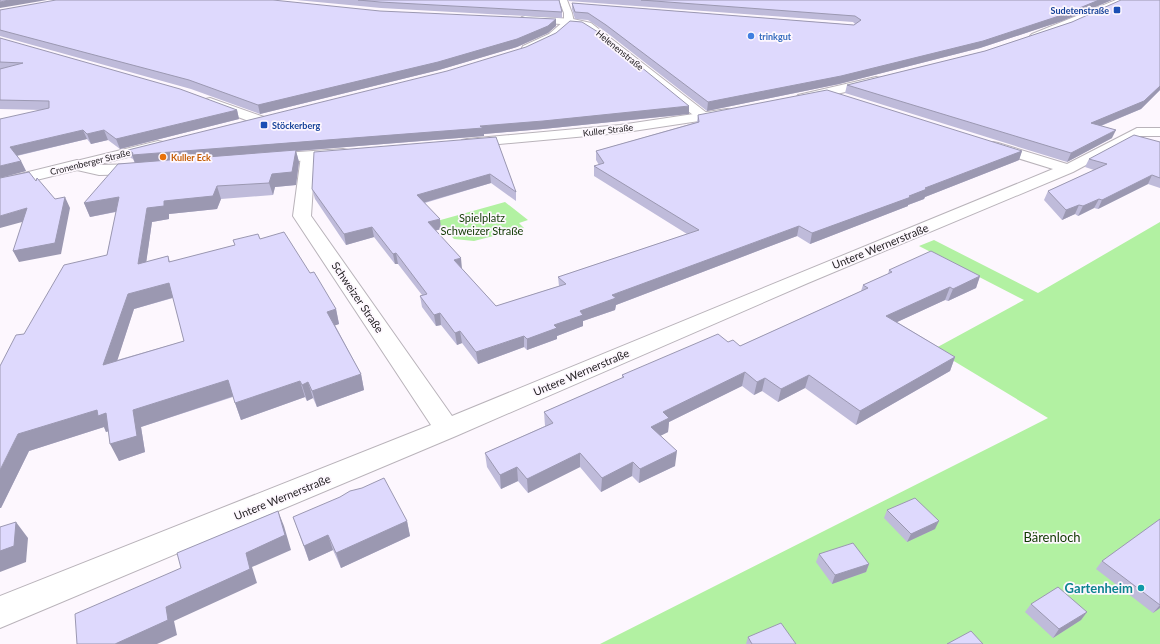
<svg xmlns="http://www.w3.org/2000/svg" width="1160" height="644" viewBox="0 0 1160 644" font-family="Lato,sans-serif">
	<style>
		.green { fill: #b2f1a2 }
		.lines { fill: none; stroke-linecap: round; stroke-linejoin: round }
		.minor-casing { stroke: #b9b3ba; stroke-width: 2 }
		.secondary-casing { stroke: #b9b3ba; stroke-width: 2 }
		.primary-casing { stroke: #b9b3ba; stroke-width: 2 }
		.minor { fill: #fff; fill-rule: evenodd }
		.secondary { fill: #fff; fill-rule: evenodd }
		.primary { fill: #fff; fill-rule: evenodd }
		.wall { fill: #bfbbda; fill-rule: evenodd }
		.shaded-wall { fill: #9b98b1 }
		.building { fill: #ded9fd; stroke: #9b98b1; fill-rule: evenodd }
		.transit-dot { fill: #1a4fb4; stroke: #fdf7fe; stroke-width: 1.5 }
		.shop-dot { fill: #3f7fe0; stroke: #fdf7fe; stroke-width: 1.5 }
		.food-dot { fill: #e8710a; stroke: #fdf7fe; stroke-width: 1.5 }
		.culture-dot { fill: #0f9aa8; stroke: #fdf7fe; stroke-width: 1.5 }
		.labels { text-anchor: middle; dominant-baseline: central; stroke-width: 3.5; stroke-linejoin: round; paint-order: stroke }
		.far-transit-label { font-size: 9px; font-weight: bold; fill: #164399; stroke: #fdf7fe; text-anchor: end }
		.far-shop-label { font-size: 9px; font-weight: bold; fill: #366cbe; stroke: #fdf7fe; text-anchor: start }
		.far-street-label { font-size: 9px; fill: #242124; stroke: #fdf7fe }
		.far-food-label { font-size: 9px; font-weight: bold; fill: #c56008; stroke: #fdf7fe; text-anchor: start }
		.park-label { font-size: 11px; fill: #103902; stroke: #fdf7fe }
		.street-label { font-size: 11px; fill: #242124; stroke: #fdf7fe }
		.near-park-label { font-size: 13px; fill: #103902; stroke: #fdf7fe }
		.near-culture-label { font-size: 13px; font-weight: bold; fill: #0d838f; stroke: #fdf7fe; text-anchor: end }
	</style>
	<rect width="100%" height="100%" fill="#fdf7fe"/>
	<path class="green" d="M505,202L528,220L519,223L524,228L474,241L454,239L437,221Z
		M1160,222V644H600L1048,418L934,349L1024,300L919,246L934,240L1038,293Z"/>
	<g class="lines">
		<defs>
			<path id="minor" d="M525,16L573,19L591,23L712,117L710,120H700L673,100L616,51L585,27L573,25L522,21L520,19L522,17Z
				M210,98L264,117L266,120L264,123H254L206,105L204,102L206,99Z
				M1137,128H1160V136H1140L1073,172L808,283L456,436L0,628V596L431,425L293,216L301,156L303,153L308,152L313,153L315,156L311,216L452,416L1053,169L988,149L986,146L988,143L993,142L998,143L1067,164Z"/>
			<path id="secondary" d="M559,0H567L572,13L574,22L572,24C562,32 537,54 523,50L522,48L523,46L549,34L564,21V13Z
				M158,141L163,142L165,145L163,148L77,170L72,168L69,165L72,162Z"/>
			<path id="primary" d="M1116,0H1127L1038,38L1035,39L1030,36L1032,34Z
				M876,77L880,78L882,81L880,84L802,102L798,101L796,98L798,95Z
				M727,109L732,110L734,113L732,116L620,133L467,147L462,146L460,143L462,140L467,139L620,125Z
				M343,149L348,150L350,153L348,156L268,164L263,162L260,159L263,156L268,154Z
				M77,160L99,165L142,164L147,166L150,169L147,172L142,174L99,175L77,170L0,189V179Z"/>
		</defs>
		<use href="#minor" class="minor-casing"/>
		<use href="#secondary" class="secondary-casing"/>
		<use href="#primary" class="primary-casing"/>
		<use href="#minor" class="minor"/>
		<use href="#secondary" class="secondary"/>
		<use href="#primary" class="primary"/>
	</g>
	<path class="wall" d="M296,0H559L562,12V18L381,8Z
		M568,0H1112L1062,21L980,48L839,84L707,111L606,32L588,20L575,19L572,9V3L854,25L855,24L853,22L569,1Z
		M1160,0V90L1141,109L1101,126L1112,138L1067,162L845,93L847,85L985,51L1072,22Z
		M0,10L380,11L556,26L548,33L517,47L439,70L260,114L191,89L0,36Z
		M0,38L237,110L239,119L120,149L108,140L91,144L87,139L17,156L21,161L26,171L0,178L42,110L0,109Z
		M689,114L543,129L484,134V136L296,151L299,162L296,185L275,187L273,195L221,199L217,209L169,214V219L152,222L146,262L168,256L170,262L235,245L233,240L260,239L310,273L336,309L339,324L335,325L361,374L364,390L317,407L313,398L307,401L305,397L241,420L233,397L141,427L145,452L119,461L109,431L106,432L104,427L29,451L1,508L24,334L107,255L116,212L90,217L84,203L135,163L133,159L131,158L128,150ZM173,298L184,341L117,360L134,309Z
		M698,115L1022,151L1019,160L925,197L924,199L908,205V206L810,244L797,236L616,305L615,310L583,321V326L557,336V339L527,350L524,347L478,364L462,343L457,345L441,325L436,326L422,307L420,296L422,295L398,264H395L374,237L346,245L315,199L312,189L496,137L516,192V201L491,183L425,203L441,229L435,231L462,269L496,306L559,286L558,277L687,234L594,176V166L599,165L596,160V151L697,122Z
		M1160,142V188L1148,184L1098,209L1094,208L1078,216L1075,214L1062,220L1044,200L1048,191L1094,170L1085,167L1089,159Z
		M889,270L980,276L976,288L948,301L945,300L897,322L955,357L950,371L856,425L805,388L778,402L762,391L754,395L742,386L669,422L668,432L660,436L675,466L639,483L632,476L601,492L580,467L528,493L518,481L501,489L487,467L485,453L545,426L544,412L622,378V375L728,342L740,346L861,291L863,285L888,274Z
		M887,510L935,529L907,542L884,518Z
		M293,517L407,521L410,536L341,568L333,550L309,561Z
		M1160,519V608L1153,613L1096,569L1102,561Z
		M819,554L869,564L866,572L832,584L816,562Z
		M1031,604L1087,612L1081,620L1053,638L1025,612Z
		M748,637L796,644H746Z"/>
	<path class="shaded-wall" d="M9,0H47L0,8V2Z
		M1099,0H1112L1062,21L980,48L839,84L707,111L708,102Z
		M556,19V26L548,33L517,47L439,70L260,114L258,105Z
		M1160,86V90L1141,109L1088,131L1091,123Z
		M689,106V114L543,129L484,134V136L296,151L299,162L296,185L275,187L273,195L269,183L135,163L132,155L480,126Z
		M237,110L239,119L120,149L116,139Z
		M83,130L87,139L15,156L10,147Z
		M104,130L108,140L91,144L87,134Z
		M1116,130L1112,138L1067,162L1071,153Z
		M1022,151L1019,160L925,197L924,199L908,205V206L810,244L812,233L909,196L925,188Z
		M21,161L26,171L0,178V166Z
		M490,174L491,183L419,204L417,195Z
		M1152,175L1148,184L1098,209L1102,200Z
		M217,186L221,199L217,209L169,214V219L152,222L144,278L138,264L147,208L164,201Z
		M65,197L70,208L61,254L19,262L13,251Z
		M119,197L124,210L90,217L84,203Z
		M1099,199L1094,208L1078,216L1083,206Z
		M1079,205L1075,214L1062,220L1066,210Z
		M27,208L33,219L0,228V216Z
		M440,219L441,229L429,232L428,222Z
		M799,226L797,236L616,305L615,310L583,321V326L557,336V339L527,350V339L554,325L580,311L612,295Z
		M372,227L374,237L346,245L344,234Z
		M396,253L398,264H395L393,254Z
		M461,258L462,269L454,260Z
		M980,276L976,288L948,301L953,289Z
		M169,283L175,297L134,309L111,380L103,365L128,294Z
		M950,287L945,300L882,329L886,316Z
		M336,309L339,324L331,327L327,312Z
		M440,313L441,325L436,326L434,315Z
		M460,331L462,343L457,345L455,333Z
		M524,336V347L478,364L476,352Z
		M955,357L950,371L856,425L860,411Z
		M745,372L742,386L669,422L668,432L650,441L651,427L663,412Z
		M361,374L364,390L317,407L312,391Z
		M809,375L805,388L778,402L781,389Z
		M765,378L762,391L754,395L757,382Z
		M228,380L234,396L141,427L145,452L119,461L110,444L133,410Z
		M300,381L305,397L241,420L235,403Z
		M308,382L313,398L307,401L302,385Z
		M97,410L106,413L115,429L106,432L104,427L29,451L1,508H0V470L18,434Z
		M677,451L675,466L639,483L640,469Z
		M580,453V467L528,493L527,479Z
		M633,462L632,476L601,492L602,478Z
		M517,467L518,481L501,489L500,475Z
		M278,511L284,526L291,550L252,567L257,583L174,621L177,635L157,644H115L166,607L246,553Z
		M407,521L410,536L341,568L336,553Z
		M939,521L935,529L907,542L911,534Z
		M16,522L28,538L26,562L0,572V551Z
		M328,535L333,550L309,561L304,546Z
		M869,564L866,572L832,584L835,575Z
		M1160,605V608L1153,613Z
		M1087,612L1081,620L1053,638L1059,629Z"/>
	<path class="building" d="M0,0H9L0,2Z
		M56,0H273L380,11L556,19L548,26L517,39L438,62L258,105L189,80L0,30V10Z
		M358,0H559L562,12L380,2Z
		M641,0H1099L1065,14L983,41L841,76L708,102L606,25L588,13L575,12L572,3L854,25L861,20L855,16Z
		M1121,0H1160V86L1144,101L1091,123L1116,130L1071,153L847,85L985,51L1072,22Z
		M570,21L582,22L598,32L689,106L543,121L480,126L483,128L132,155L133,153L128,150L447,71L526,47L556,33Z
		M0,38L180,89L237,110L116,139L104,130L87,134L83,130L10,147L21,161L0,166V119L49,108V101L0,100V69L23,63L0,62Z
		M827,90L1022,151L925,188L927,189L909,196L911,197L812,233L799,226L612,295L616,298L580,311L583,315L554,325L557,328L527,339L524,336L476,352L460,331L455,333L440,313L434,315L420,296L427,294L396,253L393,254L372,227L344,234L312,189L314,152L496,137L516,192L490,174L417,195L440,219L428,222L461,258L454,260L496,306L566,284L558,277L699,230L594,166L604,163L596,151L699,122L698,115Z
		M1134,135L1160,142V178L1152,175L1102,200L1099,199L1083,206L1079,205L1066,210L1048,191L1107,164L1089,159Z
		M296,150L292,172L272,174L269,183L217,186L213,196L164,201V206L147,208L138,264L168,256L169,262L235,245L233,240L258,234L260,239L284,232L310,273L314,272L336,309L327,312L361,374L312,391L308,382L302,385L300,381L235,403L228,380L133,410L137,436L110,444L106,413L98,416L97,410L18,434L0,470V366L16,335L24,334L64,265L107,255L119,197L84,203L118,164ZM169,283L184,341L103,365L128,294Z
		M29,172L36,181L37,178L55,199L65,197L55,243L13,251L27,208L0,216V178Z
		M931,251L980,276L953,289L950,287L886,316L955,357L860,411L809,375L781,389L765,378L757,382L745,372L663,412L669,418L651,427L677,451L640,469L633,462L602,478L580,453L527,479L517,467L500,475L485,453L553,423L544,412L624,377L622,375L718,334L728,342L733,340L740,346L868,288L863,285L892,272L889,270Z
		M384,478L407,521L336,553L328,535L304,546L293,517L340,497L350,491L362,488Z
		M915,498L939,521L911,534L887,510Z
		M278,511L285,535L246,553L250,569L166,607L168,620L115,644H77L75,614L181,568L177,553Z
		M1160,519V605L1102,561Z
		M16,522L14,546L0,551V527Z
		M853,543L869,564L835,575L819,554Z
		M1058,587L1087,612L1059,629L1031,604Z
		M781,623L796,644H752L748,637Z
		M971,631L983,644H947Z"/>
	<g class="transit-dot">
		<rect x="1113" y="6" width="8" height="8" rx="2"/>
		<rect x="260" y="121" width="8" height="8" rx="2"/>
	</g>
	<circle class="shop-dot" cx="751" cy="36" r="4"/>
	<circle class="food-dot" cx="163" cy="157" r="4"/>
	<circle class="culture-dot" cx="1141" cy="588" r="4"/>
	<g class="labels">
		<g class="far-transit-label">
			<text x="1109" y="10">Sudetenstraße</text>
			<text x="272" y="125" text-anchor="start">Stöckerberg</text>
		</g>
		<g class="far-shop-label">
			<text x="759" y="36">trinkgut</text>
		</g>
		<g class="far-street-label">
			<text transform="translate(620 50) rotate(39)">Helenenstraße</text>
			<text transform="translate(608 130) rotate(-7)">Kuller Straße</text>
			<text transform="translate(90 162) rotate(-14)">Cronenberger Straße</text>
		</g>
		<g class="far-food-label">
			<text x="171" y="157">Kuller Eck</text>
		</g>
		<g class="park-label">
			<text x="482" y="217">Spielplatz<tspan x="482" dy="13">Schweizer Straße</tspan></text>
		</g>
		<g class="street-label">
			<text transform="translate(880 246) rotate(-22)">Untere Wernerstraße</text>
			<text transform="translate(358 297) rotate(56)">Schweizer Straße</text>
			<text transform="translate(581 372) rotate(-23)">Untere Wernerstraße</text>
			<text transform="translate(282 497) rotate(-22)">Untere Wernerstraße</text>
		</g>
		<g class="near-park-label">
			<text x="1052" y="537">Bärenloch</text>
		</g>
		<g class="near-culture-label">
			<text x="1133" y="588">Gartenheim</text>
		</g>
	</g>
</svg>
